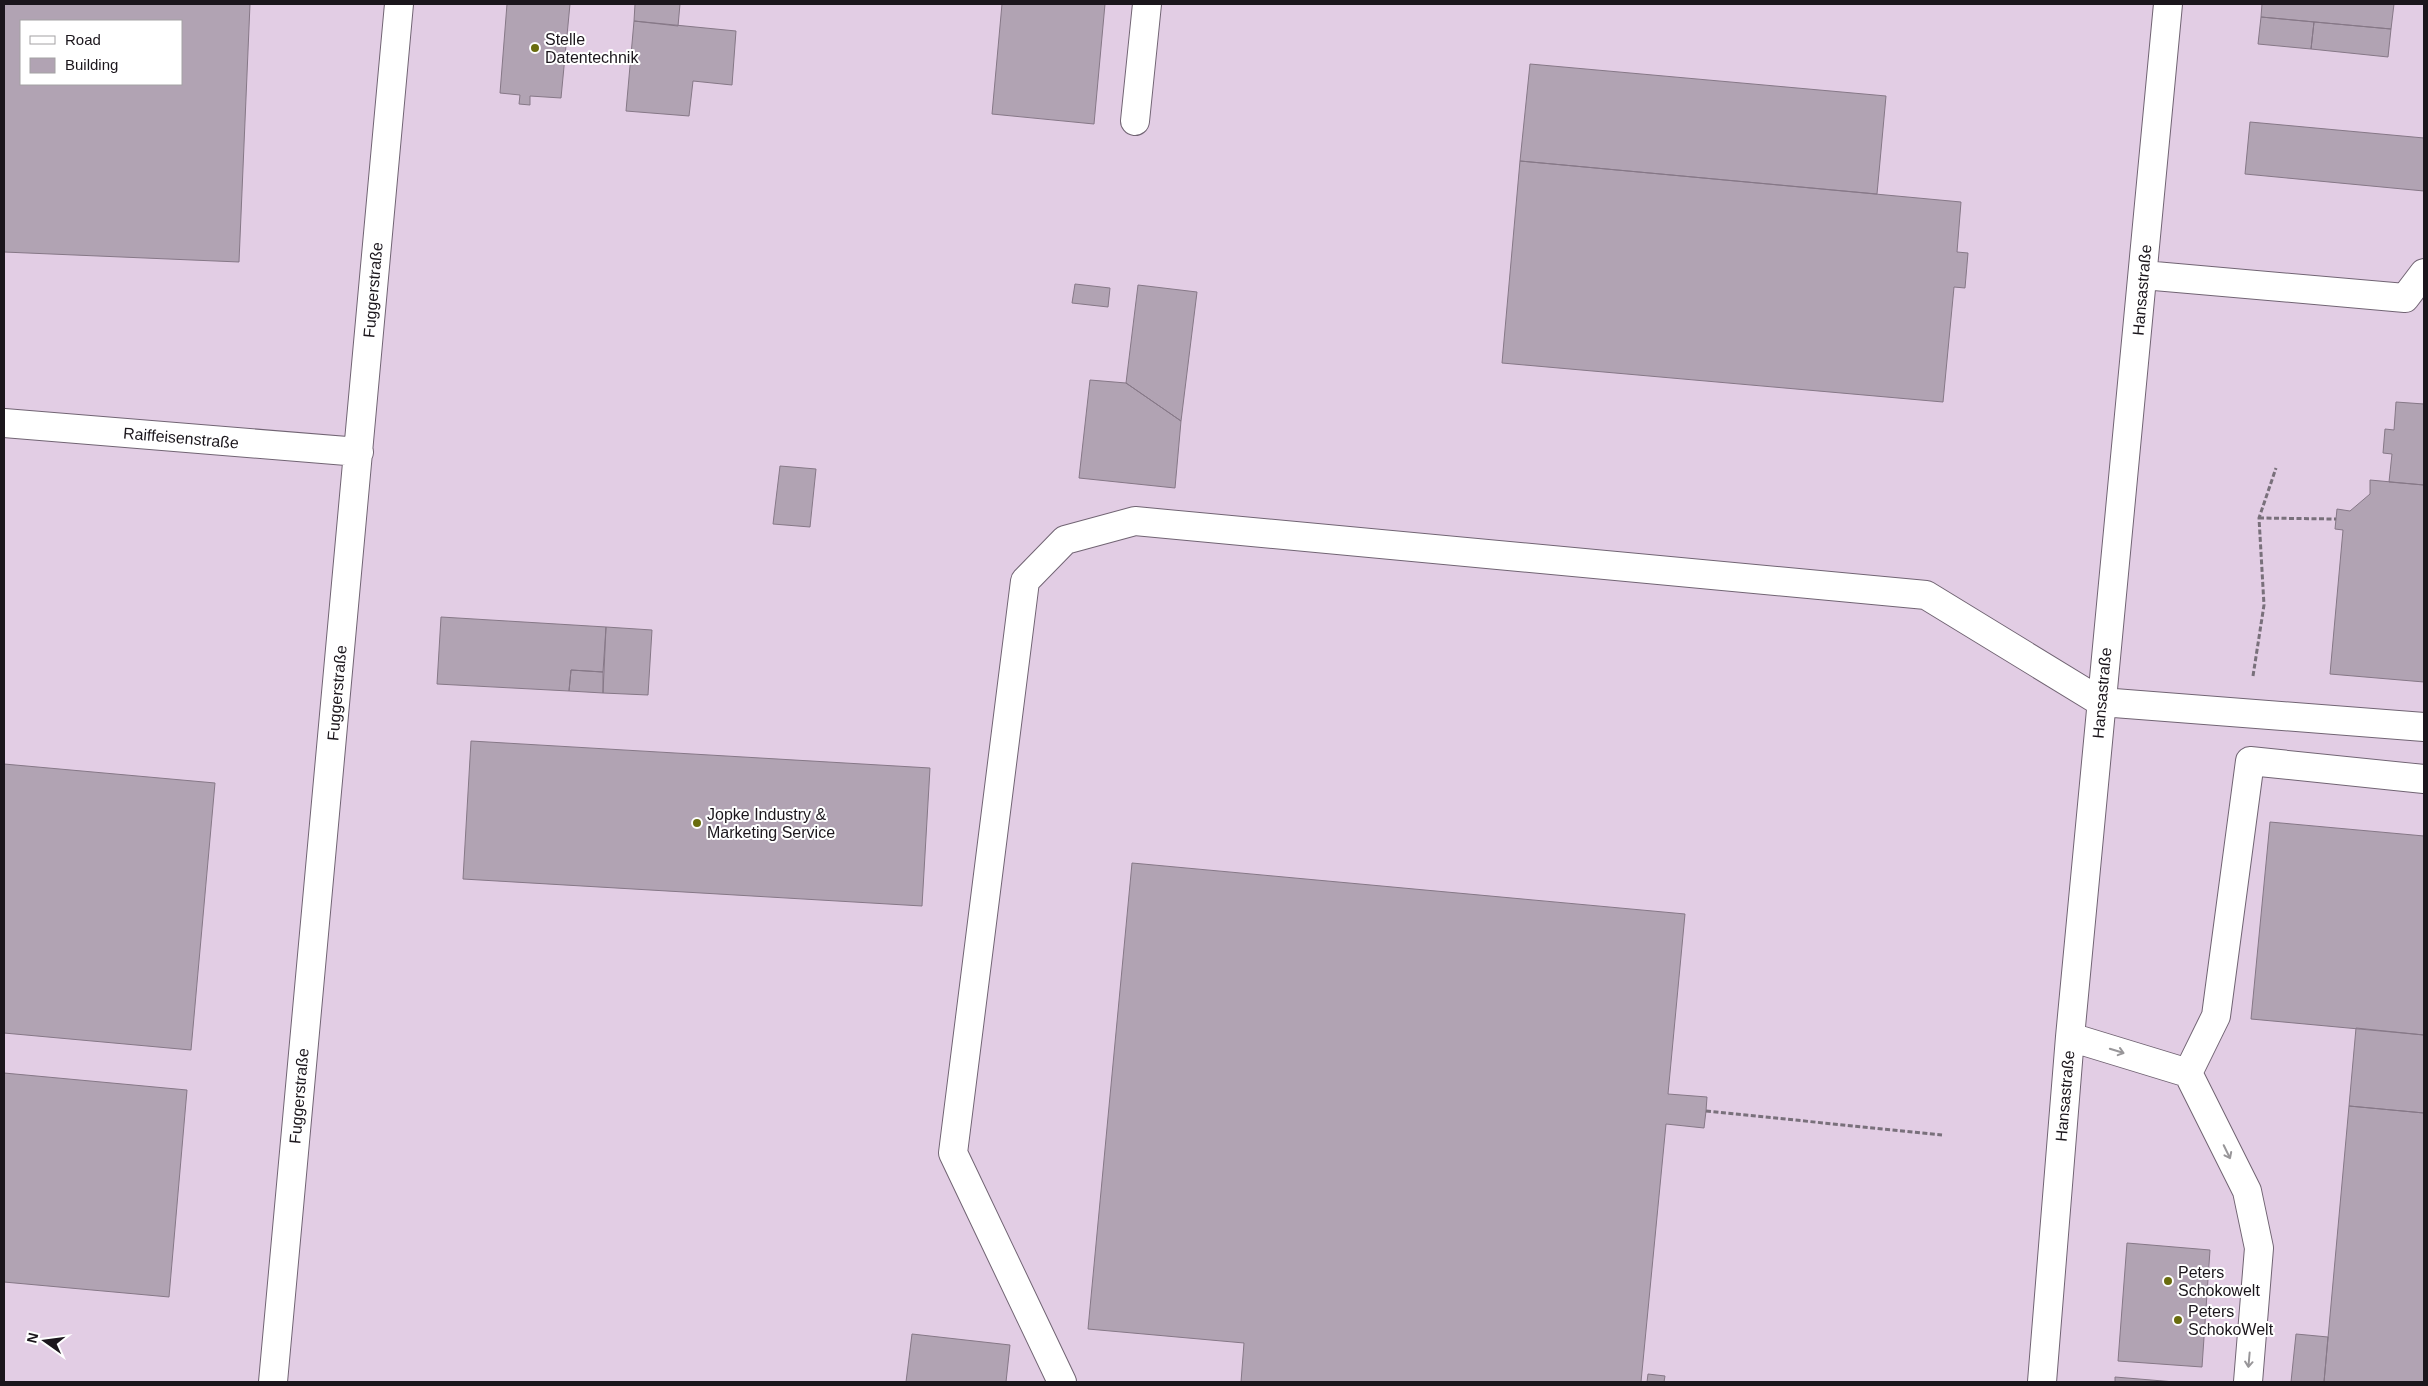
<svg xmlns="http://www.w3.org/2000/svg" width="2428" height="1386" viewBox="0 0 2428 1386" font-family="Helvetica,sans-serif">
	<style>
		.built { fill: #e2cde4; fill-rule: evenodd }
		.building { fill: #b1a3b3; stroke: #867887; fill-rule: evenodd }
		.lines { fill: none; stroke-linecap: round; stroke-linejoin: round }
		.minor-casing { stroke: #716473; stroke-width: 30 }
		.path { stroke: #79707b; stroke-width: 3; stroke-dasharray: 5 2.5; stroke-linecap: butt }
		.minor { stroke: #fff; stroke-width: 28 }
		.oneway { stroke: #989699 }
		.poi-dot { fill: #696c0e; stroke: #fff; stroke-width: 2 }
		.labels { text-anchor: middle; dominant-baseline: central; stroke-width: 4; stroke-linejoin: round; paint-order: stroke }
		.poi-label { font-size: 16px; fill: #1b161c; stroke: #fff; text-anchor: start }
		.street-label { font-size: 16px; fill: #1b161c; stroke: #fff }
	</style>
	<rect width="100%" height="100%" fill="#eadbec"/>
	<path class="built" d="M4,4H2424V1382H4ZM21,21H181V84H21Z"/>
	<path class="building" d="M4,4H250L239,262L4,252ZM21,21H181V84H21Z
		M507,4H570L561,98L530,96V105L519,104L520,95L500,93Z
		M635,4H680L678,26L634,21Z
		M1002,4H1105L1094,124L992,114Z
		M2262,4H2394L2391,29L2261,17Z
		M2261,17L2314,22L2311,49L2258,44Z
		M634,21L736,31L732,85L693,81L689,116L626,111Z
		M2314,22L2391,29L2388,57L2311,49Z
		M1530,64L1886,96L1877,194L1520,161Z
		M2250,122L2424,138V191L2245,174Z
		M1520,161L1961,202L1957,252L1968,253L1965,288L1954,287L1943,402L1502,363Z
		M1075,284L1110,288L1108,307L1072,303Z
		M1138,285L1197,292L1181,421L1126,383Z
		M1090,380L1126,383L1181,421L1175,488L1079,478Z
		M2396,402L2424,404V485L2389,482L2392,454L2383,453L2385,429L2394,430Z
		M780,466L816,469L810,527L773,524Z
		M2370,480L2424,485V682L2330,674L2343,530L2335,529L2337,509L2350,511L2370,494Z
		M441,617L606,627L603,672L571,670L569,691L437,684Z
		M606,627L652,630L648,695L603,693Z
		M571,670L603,672V693L569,691Z
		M471,741L930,768L922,906L463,879Z
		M4,764L215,783L191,1050L4,1033Z
		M2270,822L2424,836V1035L2251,1019Z
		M1132,863L1685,914L1668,1094L1707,1097L1706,1111L1704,1128L1666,1124L1641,1382H1241L1244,1343L1088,1329Z
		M2356,1028L2424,1035V1113L2349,1106Z
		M4,1073L187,1090L169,1297L4,1282Z
		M2349,1106L2424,1113V1382H2324Z
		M2127,1243L2210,1250L2202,1367L2118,1361Z
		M912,1334L1010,1345L1006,1382H906Z
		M2296,1334L2328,1337L2324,1382H2291Z
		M1648,1374L1665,1376L1664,1382H1647Z
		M2115,1377L2175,1382H2115Z"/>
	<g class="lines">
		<defs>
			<path id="minor" d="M1135,121L1147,4
				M2143,275L2405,298L2424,273
				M4,423L359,452
				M2070,1037L2188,1073L2247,1191L2259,1248L2248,1382
				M2188,1073L2216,1016L2250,761L2424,779
				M273,1382L399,4
				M1062,1382L953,1153L1025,581L1065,540L1135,521L1926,595L2101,702L2424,727
				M2042,1382L2070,1037L2168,4"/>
		</defs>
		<use href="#minor" class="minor-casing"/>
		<path class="path" d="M2259,518L2336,519
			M2253,676L2264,605L2259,518L2276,468
			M1706,1111L1942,1135"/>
		<use href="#minor" class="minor"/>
	</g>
	<defs><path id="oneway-shaft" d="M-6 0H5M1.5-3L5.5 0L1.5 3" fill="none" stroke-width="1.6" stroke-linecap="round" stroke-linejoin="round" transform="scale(1.25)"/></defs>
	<g class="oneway">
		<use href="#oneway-shaft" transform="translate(2117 1051) rotate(17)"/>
		<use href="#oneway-shaft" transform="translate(2227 1152) rotate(64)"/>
		<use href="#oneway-shaft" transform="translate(2249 1360) rotate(95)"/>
	</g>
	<g class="poi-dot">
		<circle cx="535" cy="48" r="5"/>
		<circle cx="697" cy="823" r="5"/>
		<circle cx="2168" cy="1281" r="5"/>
		<circle cx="2178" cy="1320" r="5"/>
	</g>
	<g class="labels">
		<g class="poi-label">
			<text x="545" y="39">Stelle<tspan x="545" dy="18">Datentechnik</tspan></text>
			<text x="707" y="814">Jopke Industry &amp;<tspan x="707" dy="18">Marketing Service</tspan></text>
			<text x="2178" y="1272">Peters<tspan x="2178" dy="18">Schokowelt</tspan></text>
			<text x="2188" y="1311">Peters<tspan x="2188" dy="18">SchokoWelt</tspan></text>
		</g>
		<g class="street-label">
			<text transform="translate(373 290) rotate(-85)">Fuggerstraße</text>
			<text transform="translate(2142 290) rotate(-85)">Hansastraße</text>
			<text transform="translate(181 438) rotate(5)">Raiffeisenstraße</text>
			<text transform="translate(337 693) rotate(-85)">Fuggerstraße</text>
			<text transform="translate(2102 693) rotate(-85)">Hansastraße</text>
			<text transform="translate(299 1096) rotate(-85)">Fuggerstraße</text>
			<text transform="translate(2065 1096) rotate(-85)">Hansastraße</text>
		</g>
	</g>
	<rect width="2428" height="1386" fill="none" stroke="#1b161c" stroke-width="10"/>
	<rect x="20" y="20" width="162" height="65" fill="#ffffff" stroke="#a4a2a4"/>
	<rect x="30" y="36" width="25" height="8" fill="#ffffff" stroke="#a4a2a4"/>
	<text x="65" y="45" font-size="15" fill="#1b161c">Road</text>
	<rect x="30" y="58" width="25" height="15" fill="#b1a3b3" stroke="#a4a2a4"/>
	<text x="65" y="70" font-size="15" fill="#1b161c">Building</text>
	<g transform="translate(45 1341) rotate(284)" stroke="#ffffff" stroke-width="4" paint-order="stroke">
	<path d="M0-4L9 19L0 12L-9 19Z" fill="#1b161c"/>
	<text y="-8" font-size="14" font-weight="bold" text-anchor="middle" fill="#1b161c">N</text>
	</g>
</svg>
